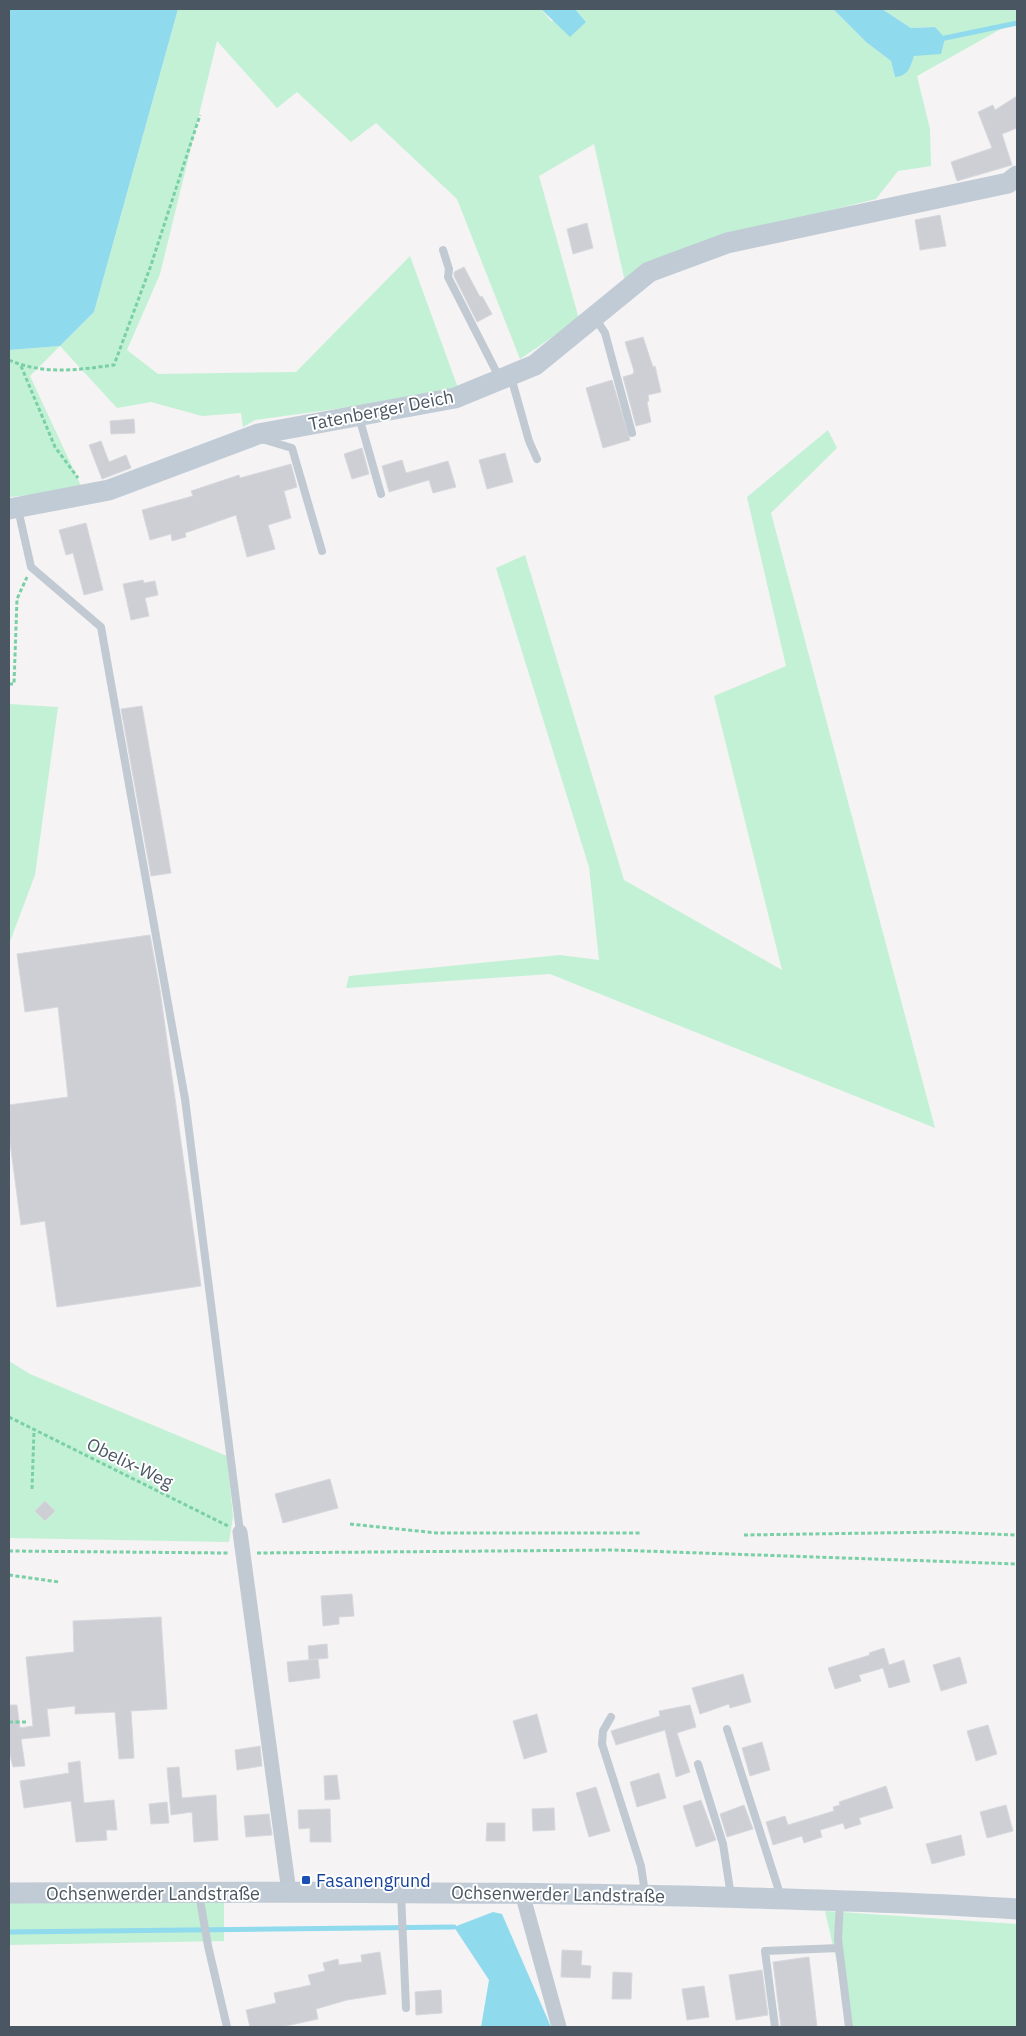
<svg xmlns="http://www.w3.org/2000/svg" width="1026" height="2036" viewBox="0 0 1026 2036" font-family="'IBM Plex Sans',sans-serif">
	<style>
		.green { fill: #c3f1d5 }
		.water { fill: #90daee }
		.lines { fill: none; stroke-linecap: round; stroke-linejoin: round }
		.stream { stroke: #90daee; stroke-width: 5 }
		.building { fill: #cdcfd5; stroke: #d7d9de }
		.path { stroke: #7ad0a6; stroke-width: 3; stroke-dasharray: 4 2.5; stroke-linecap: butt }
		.lane { stroke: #c1cad2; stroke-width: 8 }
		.street { stroke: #c1cad2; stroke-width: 15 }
		.secondary { stroke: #c1cbd6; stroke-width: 21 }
		.transit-dot { fill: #1a4fb4; stroke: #fff; stroke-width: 2 }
		.labels { text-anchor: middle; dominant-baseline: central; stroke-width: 4; stroke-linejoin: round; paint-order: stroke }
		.street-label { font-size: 18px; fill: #4a5661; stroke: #fff }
		.transit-label { font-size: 18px; fill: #164399; stroke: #fff; text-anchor: start }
	</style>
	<rect width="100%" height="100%" fill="#f5f3f3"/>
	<path class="green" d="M178,9H541L551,21L586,22L575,9H833L866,42L891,61L895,77L914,56L935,27L911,28L882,9H1017V20L917,76L930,129L931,166L898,171L876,199L722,237L625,282L594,144L539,176L579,319L520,359L457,199L376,123L351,142L297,92L277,108L217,41L160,274L127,350L158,374L296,372L410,256L458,388L402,400L255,420L243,427L241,413L202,416L151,402L117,408L60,346L30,376L83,490L9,497V350L60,346L94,312Z
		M828,430L837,448L771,513L935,1128L550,974L346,988L349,976L560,955L599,960L589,867L496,568L525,555L624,880L782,970L714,696L786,666L747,497Z
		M9,704L58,707L35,875L9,944Z
		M9,1361L30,1374L227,1456L233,1517L229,1542L9,1538Z
		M224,1897V1941L9,1945V1901Z
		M825,1911L1017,1924V2027H852Z"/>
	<path class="water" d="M9,9H178L94,312L60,346L9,350Z
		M541,9H575L586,22L570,37Z
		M833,9H882L911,28L935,27L945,38L941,54L914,56C910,68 908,76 895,77L891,61L866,42Z
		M493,1912L502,1914L551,2027H481L489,1980L454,1927Z"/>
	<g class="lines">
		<path class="stream" d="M945,38L1017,23
			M9,1932L454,1927"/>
	</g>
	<path class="building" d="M1017,96V128L1002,134L1012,165L957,181L951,162L992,148L978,112L993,105L995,110Z
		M940,215L946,246L920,250L915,220Z
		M587,223L593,248L573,254L567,229Z
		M464,267L480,297L482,296L492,314L477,322L454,276V272Z
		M643,337L653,367L655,366L661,392L648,395L649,401L647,402L651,422L636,426L623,377L633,374L634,371L625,342Z
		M612,380L630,440L603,448L586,388Z
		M134,419L135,433L111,434L110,421Z
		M101,441L109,462L126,455L131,468L102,479L89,445Z
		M362,448L369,474L352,479L344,454Z
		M505,453L513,482L487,489L479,460Z
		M402,460L406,473L448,461L456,487L433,493L429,480L389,492L382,466Z
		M291,464L297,487L284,491L291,518L268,525L275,549L247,557L236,515L185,533L186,537L172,541L171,534L150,540L142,510L193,496L191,491L239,475L240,478Z
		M86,523L103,590L84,595L73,553L66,555L59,530Z
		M143,580L144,583L155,581L158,595L145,598L149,616L131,620L123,584Z
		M142,706L171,873L151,876L121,709Z
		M150,935L160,990L201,1286L57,1307L45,1221L21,1225L9,1135V1105L68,1097L58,1007L25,1012L17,954Z
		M330,1479L338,1508L283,1523L275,1494Z
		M45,1501L55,1511L45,1521L35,1511Z
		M352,1594L354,1616L339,1617V1624L323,1626L321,1596Z
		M161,1617L167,1709L131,1711L134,1758L119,1759L115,1712L75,1714V1706L47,1709L50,1736L21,1739L25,1766L13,1767L9,1751V1705H17L20,1728L33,1726L26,1657L74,1652L73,1621Z
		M327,1644L328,1658L309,1660L308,1646Z
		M884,1648L889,1665L904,1660L910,1682L889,1688L883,1668L859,1675L861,1681L835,1689L828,1668L870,1655L869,1653Z
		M960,1657L967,1683L941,1691L933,1665Z
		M318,1659L320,1678L289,1682L287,1662Z
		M743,1674L751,1702L730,1708L729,1704L700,1714L692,1688Z
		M690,1705L696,1727L677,1733L690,1772L676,1777L665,1730L616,1745L611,1731L660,1716L659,1711Z
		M537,1714L547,1752L524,1759L513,1721Z
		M988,1725L997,1754L976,1761L967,1731Z
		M762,1742L770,1770L750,1776L742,1748Z
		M260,1746L262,1766L237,1770L235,1750Z
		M80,1761L84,1803L114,1800L117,1830H106L107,1840L76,1842L71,1801L24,1808L20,1781L69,1773L68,1763Z
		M179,1767L182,1798L216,1795L218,1840L194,1842L192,1812L171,1815L167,1768Z
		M659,1773L666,1798L637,1807L630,1782Z
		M337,1775L340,1799L325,1800L324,1776Z
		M886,1786L893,1808L859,1818L861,1824L845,1829L843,1823L820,1830L822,1837L804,1843L802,1836L773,1845L766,1822L785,1816L788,1825L834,1811L833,1807L840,1805L839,1802Z
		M596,1787L610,1831L589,1837L576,1793Z
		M701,1800L716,1840L696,1847L683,1806Z
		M167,1802L169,1823L151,1824L149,1804Z
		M744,1805L753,1829L727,1837L720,1814Z
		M1006,1805L1013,1831L987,1838L980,1812Z
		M554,1808L555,1830L533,1831L532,1809Z
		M330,1809L331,1842H310V1828L299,1829L298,1810Z
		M269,1814L272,1835L246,1837L244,1816Z
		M487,1823H505V1841H486Z
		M961,1835L965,1855L932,1864L926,1844Z
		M562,1950L582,1951L581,1965L591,1966L590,1978L561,1977Z
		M380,1952L386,1994L347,2000L316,2009L318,2019L281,2027H250L246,2010L276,2003L274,1993L311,1985L308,1975L325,1971L323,1963L338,1959L339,1965L362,1962L361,1955Z
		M809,1957L817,2027H781L773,1962Z
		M762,1970L768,2015L736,2020L729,1975Z
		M613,1972L632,1973L631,1999H612Z
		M704,1986L709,2017L687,2020L682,1989Z
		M441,1990L442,2013L416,2015L415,1992Z"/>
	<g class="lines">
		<path class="path" d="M9,360C43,375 78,370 114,365L150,268L200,115
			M21,366L55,447L78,478
			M9,684H14L17,599L27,577
			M9,1417L228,1526
			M32,1489L34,1431
			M350,1524L437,1533H642
			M744,1535L942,1532L1017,1535
			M9,1551L228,1553
			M257,1553L614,1550L1017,1564
			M9,1575L59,1582
			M9,1722H26"/>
		<path class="lane" d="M443,250L449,269L448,277L499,377
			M595,318L605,333L632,433
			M511,377L529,441L537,459
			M359,417L381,494
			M262,439L292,448L322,551
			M18,509L31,567L101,627L185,1099L240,1532
			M611,1717L603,1731L602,1744L641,1866L645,1893
			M727,1729L781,1897
			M698,1764L723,1844L731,1896
			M199,1894L208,1946L227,2027
			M401,1894L406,2008
			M840,1902L838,1939L849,2027
			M775,2027L765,1951L839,1948"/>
		<path class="street" d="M240,1532L289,1892
			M522,1893L559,2027"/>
		<path class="secondary" d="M9,509L109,490L258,434L455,398L535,365L649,272L727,243L1008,183L1017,176
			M9,1893C245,1892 482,1891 718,1897C818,1900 918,1902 1017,1909"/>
	</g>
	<rect class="transit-dot" x="301" y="1875" width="10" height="10" rx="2.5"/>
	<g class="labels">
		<g class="street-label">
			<text transform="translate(381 410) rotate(-11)">Tatenberger Deich</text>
			<text transform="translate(130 1463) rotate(26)">Obelix-Weg</text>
			<text x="153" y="1893">Ochsenwerder Landstraße</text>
			<text transform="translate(558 1894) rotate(1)">Ochsenwerder Landstraße</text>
		</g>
		<g class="transit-label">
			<text x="316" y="1880">Fasanengrund</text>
		</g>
	</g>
	<rect width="1026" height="2036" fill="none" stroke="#4a5661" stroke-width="20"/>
</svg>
